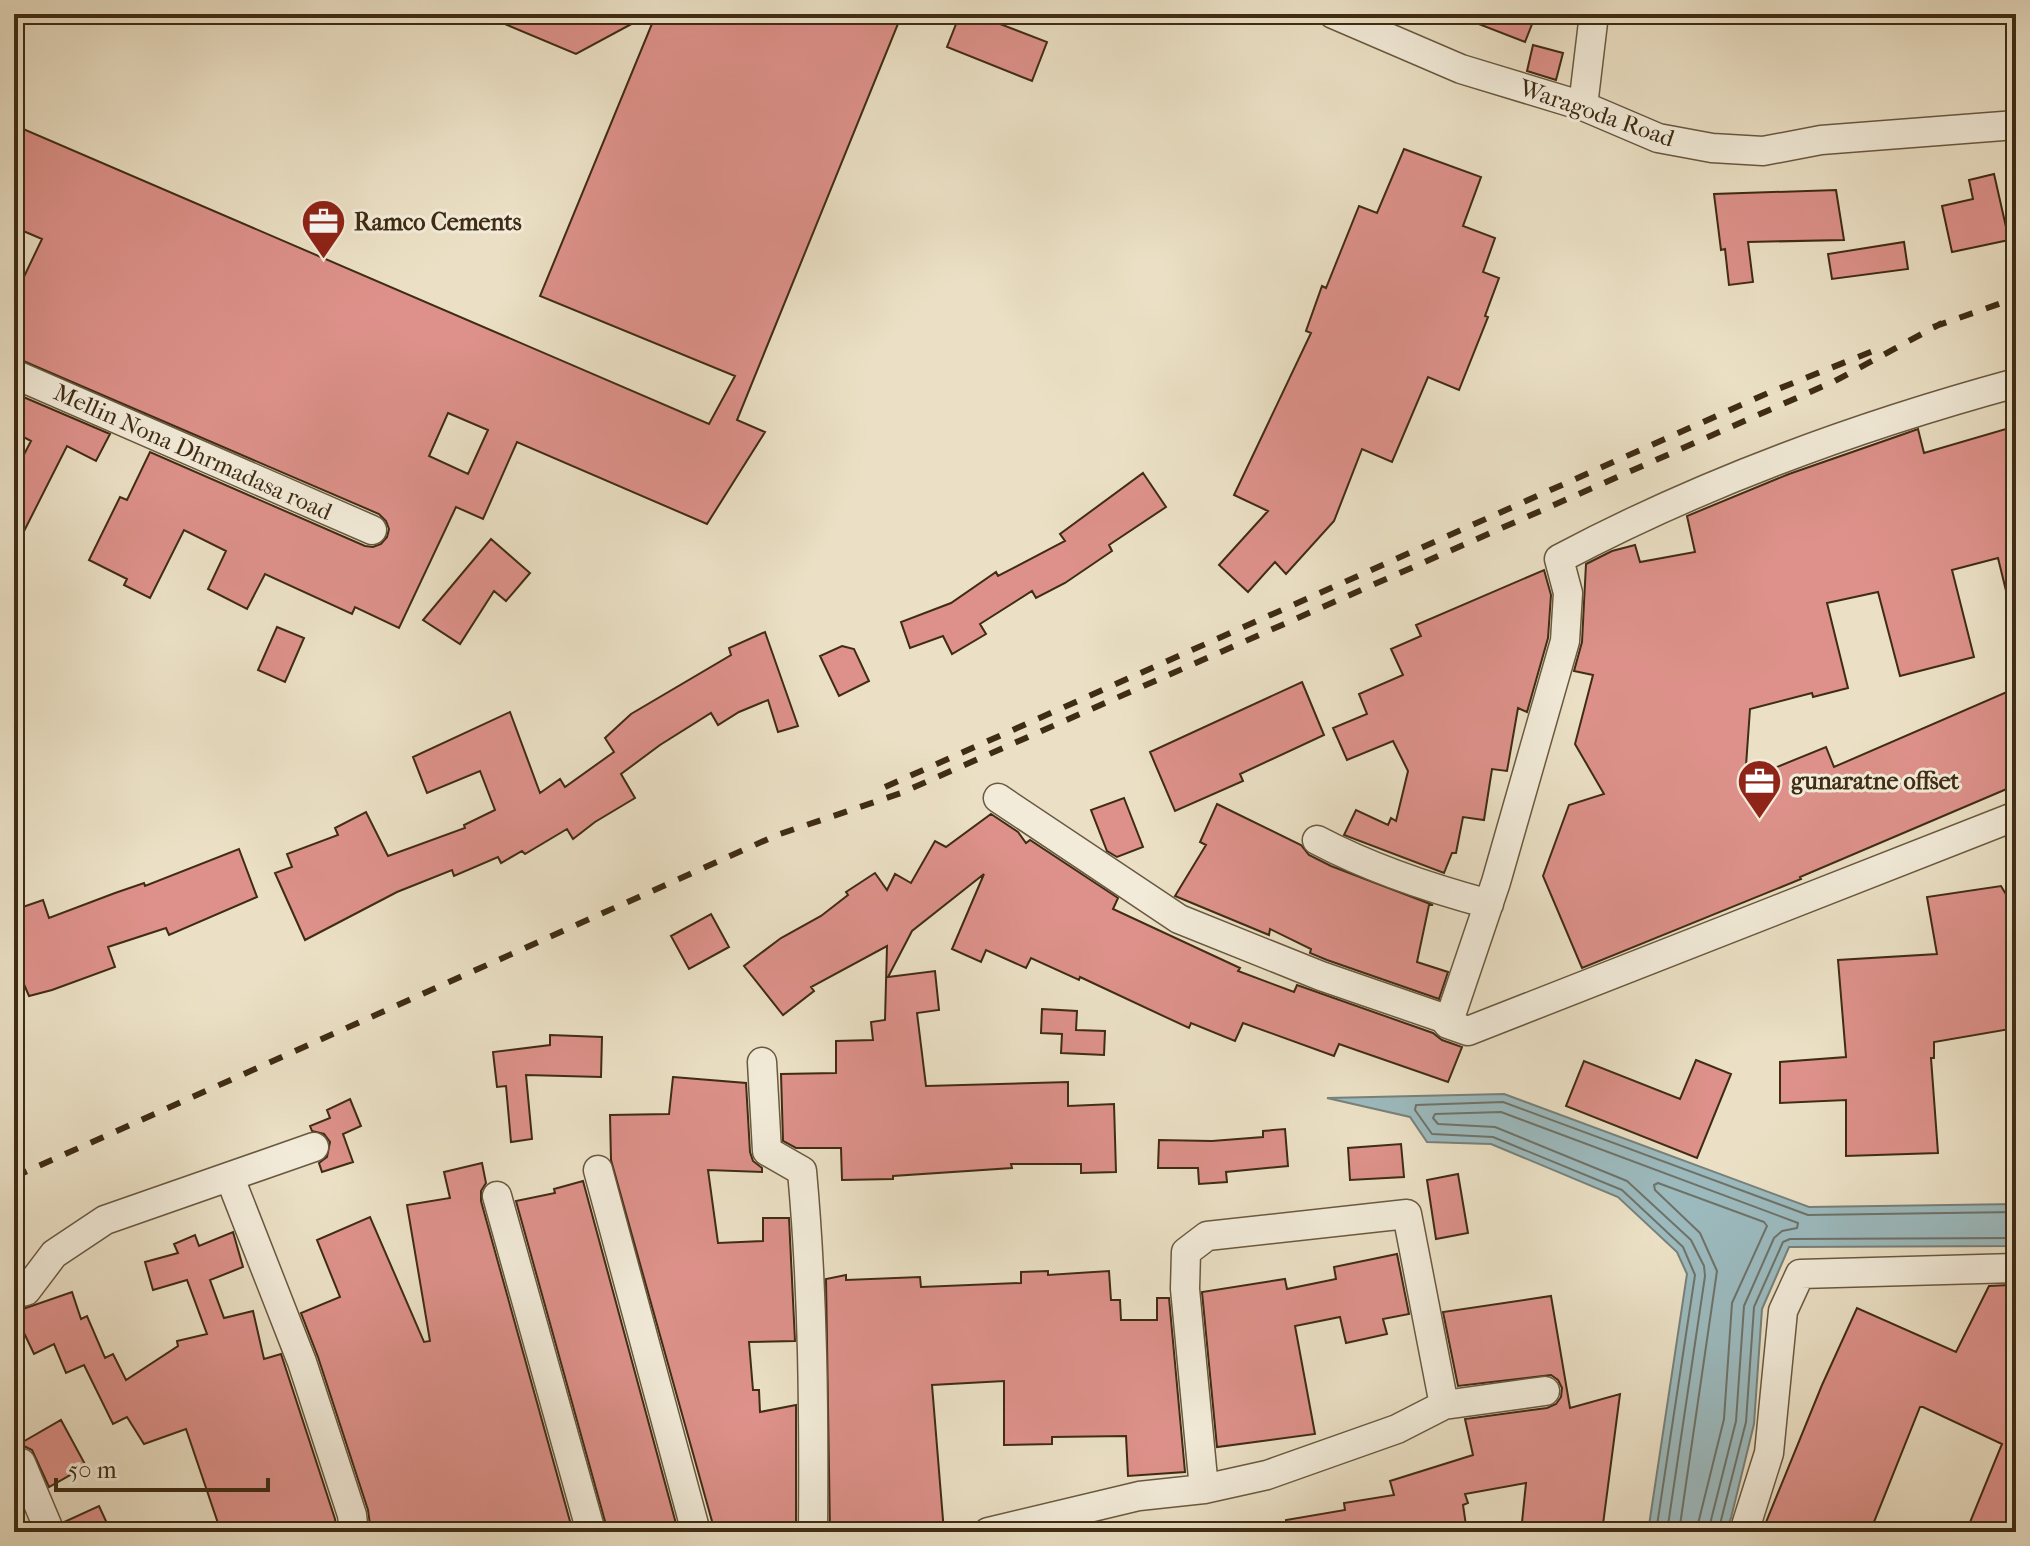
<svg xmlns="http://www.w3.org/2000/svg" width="2030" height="1546" viewBox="0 0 2030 1546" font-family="'IM FELL French Canon',serif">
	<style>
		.water { fill: #9cbabe; stroke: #77817a; stroke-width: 2 }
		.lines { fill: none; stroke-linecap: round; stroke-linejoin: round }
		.shore { stroke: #6e7369; stroke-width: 2 }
		.building { fill: #dd918a; stroke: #3f2c14; stroke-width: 2; fill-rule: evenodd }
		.street-casing { stroke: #6a5940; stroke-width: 31 }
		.street { stroke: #f2ebd9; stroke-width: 28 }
		.rail { stroke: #3f2c14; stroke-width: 6; stroke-dasharray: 14 14; stroke-linecap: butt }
		.labels { text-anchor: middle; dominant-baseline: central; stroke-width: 6; stroke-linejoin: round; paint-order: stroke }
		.street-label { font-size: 24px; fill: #3f2c14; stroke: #f2ebd9 }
		.poi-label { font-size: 24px; font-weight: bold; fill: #3f2c14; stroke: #f2ebd9; text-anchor: start }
	</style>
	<rect width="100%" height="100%" fill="#ebe0c5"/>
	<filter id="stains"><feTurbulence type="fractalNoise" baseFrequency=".0025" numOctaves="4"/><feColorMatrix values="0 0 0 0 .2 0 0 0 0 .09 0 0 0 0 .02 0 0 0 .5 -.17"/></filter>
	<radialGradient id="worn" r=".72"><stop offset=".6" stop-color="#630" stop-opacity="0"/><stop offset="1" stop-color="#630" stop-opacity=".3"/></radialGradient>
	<path class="water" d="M1504,1094L1809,1207L2016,1204V1246L1789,1247L1762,1309L1754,1424L1731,1518L1725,1532H1648L1687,1274L1677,1252L1618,1197L1491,1144L1427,1142L1410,1117L1327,1098Z"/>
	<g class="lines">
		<path class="shore" d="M1656,1532L1695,1275L1683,1247L1622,1190L1493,1137L1432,1134L1415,1110L1416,1105L1503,1102L1808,1215L2016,1212
			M1667,1532L1705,1276L1704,1266L1691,1240L1627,1181L1495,1127L1438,1124L1433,1118L1435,1114L1501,1112L1798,1223L1797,1228L1782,1231L1774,1238L1744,1306L1736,1421L1708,1532
			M1679,1532L1717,1271L1700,1233L1655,1190L1654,1185L1658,1183L1764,1222L1767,1226L1732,1303L1724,1419L1696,1532
			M1718,1532L1746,1422L1754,1307L1783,1242L1790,1239L2016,1238"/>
	</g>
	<path class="building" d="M481,14H650L576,54Z
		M656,14H902L737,420L765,432L707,524L517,442L483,519L456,507L399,628L355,607L352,614L265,574L247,609L208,589L226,551L184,530L150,598L124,585L127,579L89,560L120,497L127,500L150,452L365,546L373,547L381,544L387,537L389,529L386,521L379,514L14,357V283L20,285L42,239L14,227V125L709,424L735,376L540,296ZM448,413L488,430L468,474L429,456Z
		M960,14H974L1047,42L1032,81L947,47Z
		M1459,14H1536L1525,42L1458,16Z
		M1533,45L1563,53L1556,80L1527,71Z
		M1404,149L1481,177L1463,226L1495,238L1483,272L1499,278L1485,316L1488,317L1459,390L1428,377L1392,462L1362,449L1334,521L1286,574L1275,562L1248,592L1219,565L1268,511L1234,495L1311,333L1306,331L1322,286L1326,288L1359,206L1377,213Z
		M1994,174L2009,240L1952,252L1942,206L1973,199L1969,180Z
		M1836,190L1844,240L1748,242L1753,282L1729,285L1725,249L1721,250L1714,194Z
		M1904,242L1908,269L1832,279L1828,254Z
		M14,393L110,434L96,461L67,446L14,551V474L31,441L14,432Z
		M2016,426V598L2008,599L1998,558L1952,570L1974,657L1900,676L1878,592L1827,603L1848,688L1813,697L1812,693L1750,709L1745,780L1826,747L1834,767L2016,688V785L1800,877L1801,879L1582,968L1543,876L1569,805L1604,794L1575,744L1593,675L1574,671L1582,642L1586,564L1612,551L1635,545L1640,562L1695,552L1687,516L1789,474L1904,434L1918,429L1924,453Z
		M1143,473L1166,507L1109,545L1112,551L1065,583L1036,598L1032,591L980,624L986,634L952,654L943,636L910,648L901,622L951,603L996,572L998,576L1065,541L1060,534Z
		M491,539L530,573L506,601L494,591L460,644L423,620Z
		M1544,570L1551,595L1548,638L1527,712L1518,708L1507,771L1492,769L1484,820L1463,817L1456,853H1452L1444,873L1344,835L1356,810L1388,825L1391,818L1396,821L1408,771L1393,741L1347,760L1333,728L1367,714L1359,694L1403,675L1391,649L1421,636L1416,625Z
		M277,627L304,638L285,682L258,670Z
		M765,632L798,726L778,732L768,700L739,712L718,725L711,713L660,745L621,774L635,798L595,822L573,839L567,829L525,854L522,851L501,863L498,857L454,876L452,870L397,892L305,940L275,873L292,867L287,854L338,835L335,828L366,812L388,856L465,828L464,825L495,810L480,771L427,793L413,757L510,712L540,793L560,779L565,787L614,752L605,738L631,714L731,655L729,648Z
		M842,646L854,649L869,681L839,696L820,656Z
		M1302,682L1324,735L1240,774L1243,781L1175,811L1150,752Z
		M1124,798L1143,847L1117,857L1107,851L1091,810Z
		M1217,804L1301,845L1309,855L1331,866L1433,905H1429L1417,962L1448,972L1439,999L1327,960L1310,953L1311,949L1270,929L1269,935L1175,896L1206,845L1200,842Z
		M991,814L1018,832L1026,843L1030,840L1118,898L1113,909L1240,968L1238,971L1294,992L1297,985L1433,1033L1442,1040L1462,1047L1448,1082L1339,1044L1334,1056L1243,1023L1235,1041L1191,1023L1189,1028L1080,977L1079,980L1031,958L1026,968L986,950L981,962L952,949L984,874L912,931L888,977L935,971L939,1010L917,1013L926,1086L1068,1082V1106L1114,1104L1116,1172L1081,1173V1164H1011L1012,1168L893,1176V1179L842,1180L841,1148H796L783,1141L781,1074L836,1073V1041L873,1040L871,1022L885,1020L887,946L811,987L814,991L783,1015L744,966L781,938L821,916L848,895L846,892L875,873L887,890L895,874L911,883L935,841L946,847Z
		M239,849L257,897L169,935L166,928L108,947L115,967L52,990L29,996L23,982L14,985V910L43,900L49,918L115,893L144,883L145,886Z
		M2001,886L2013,906L2016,931V1028L1934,1042V1058H1931L1938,1153L1846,1156V1100L1780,1103V1062L1846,1057L1838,960L1937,954L1927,897Z
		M711,914L729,947L689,969L671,936Z
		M1042,1009L1077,1011L1076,1030L1105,1031L1104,1055L1061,1053L1062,1034L1041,1033Z
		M550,1035L602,1037L601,1077L526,1075L532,1139L511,1142L506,1086L497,1087L493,1052L550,1045Z
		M1696,1060L1731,1074L1697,1158L1566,1106L1584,1061L1680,1099Z
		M673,1077L746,1083L750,1152L753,1161L762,1168V1172L708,1170L718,1243L763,1241V1218H789L795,1341L749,1342L753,1390H759L760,1412L796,1405V1532H715L611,1160L610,1115L669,1114Z
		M350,1099L361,1126L343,1134L353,1162L322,1172L319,1163L327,1157L330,1142L324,1134L312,1131L310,1126L330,1118L327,1110Z
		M1285,1129L1288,1166L1226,1172L1227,1182L1199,1184L1198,1168H1158L1159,1140L1212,1141L1263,1137V1131Z
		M1401,1144L1404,1177L1350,1180L1348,1148Z
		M482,1163L486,1183L481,1191V1201L573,1532H371L368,1510L318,1357L301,1313L340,1297L317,1240L370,1217L424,1342L430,1341L407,1205L450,1198L444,1172Z
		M1458,1174L1468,1233L1436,1239L1427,1180Z
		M583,1181L678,1531L675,1532H656L655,1526L631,1532H608L516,1201L555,1193L554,1189Z
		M233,1232L243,1267L210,1280L224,1318L253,1311L264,1359L281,1354L335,1519L337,1532H221L186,1429L144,1444L127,1417L113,1424L84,1365L66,1373L54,1344L34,1354L14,1312L72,1292L81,1319L87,1316L105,1358L113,1354L126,1380L178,1346L177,1341L207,1334L187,1280L153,1290L145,1262L178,1253L174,1244L195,1235L199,1246Z
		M1397,1254L1409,1314L1383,1319L1387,1334L1346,1343L1340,1317L1295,1326L1315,1434L1217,1447L1202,1292L1285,1279L1287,1289L1336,1279L1334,1267Z
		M1048,1271V1275L1109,1271L1111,1300H1120L1121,1320H1157V1298H1169L1185,1472L1128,1476L1126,1436L1052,1437V1444L1004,1445V1381L932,1385L944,1532H830L826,1279L846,1275V1280L920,1277L921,1287L1021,1283V1272Z
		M2009,1285L2016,1289V1532H1966L2002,1444L1923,1407H1920L1870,1532H1762L1822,1385L1857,1308L1956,1352L1989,1286Z
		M1551,1296L1570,1408L1620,1394L1602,1532H1521L1526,1483L1465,1494L1468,1503L1463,1505L1467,1532H1287L1286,1520L1345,1510L1344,1503L1394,1495L1390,1481L1473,1455L1465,1419L1547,1408L1556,1404L1561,1397L1562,1388L1558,1380L1551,1375L1458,1386L1443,1312Z
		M61,1420L86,1466L49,1487L32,1450L24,1446L14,1447Z
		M99,1506L111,1532H67L64,1522Z"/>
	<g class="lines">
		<defs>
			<path id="street" d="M1333,14L1461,69L1583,106L1658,138L1712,148L1763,151L1821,140L2016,125
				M1583,106L1594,14
				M14,374L372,530
				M998,798L1179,919L1321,976L1443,1018L1448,1024L1468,1031L2016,816
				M1317,840C1372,869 1429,888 1489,904
				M1448,1024L1496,882L1565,641L1568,593L1559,559C1704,482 1858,426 2016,383
				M762,1062L767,1151L802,1171C813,1291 814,1412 813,1532
				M598,1170L696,1532
				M230,1178L302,1362L352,1515L354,1532
				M497,1196L591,1532
				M14,1294L26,1291L54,1254L105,1220L314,1147
				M21,1463L50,1532
				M1204,1489L1185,1289L1186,1252L1207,1236L1407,1214L1444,1405
				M988,1532L1139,1496L1204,1489L1267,1475L1397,1429L1444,1405L1545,1391
				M1744,1532L1769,1453L1783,1311L1800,1274L2016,1268"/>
		</defs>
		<use href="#street" class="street-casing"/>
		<use href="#street" class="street"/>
		<path class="rail" d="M1933,327L2016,298
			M885,787L1768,393L1873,351
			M14,1177L777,835L901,793L1835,381L1942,323"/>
	</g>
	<defs>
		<symbol id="office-pin" viewBox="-11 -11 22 30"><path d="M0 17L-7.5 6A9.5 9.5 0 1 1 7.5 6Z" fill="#8f2418" stroke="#f2ebd9"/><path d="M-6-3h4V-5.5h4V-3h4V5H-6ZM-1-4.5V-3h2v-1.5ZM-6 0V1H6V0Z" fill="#fff"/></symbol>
	</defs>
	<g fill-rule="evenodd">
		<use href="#office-pin" x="298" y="196" width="51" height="69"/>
		<use href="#office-pin" x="1734" y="756" width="51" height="69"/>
	</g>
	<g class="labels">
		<g class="street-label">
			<text transform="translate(1597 113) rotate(19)">Waragoda Road</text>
			<text transform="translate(193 452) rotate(24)">Mellin Nona Dhrmadasa road</text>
		</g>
		<g class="poi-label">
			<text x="354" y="222">Ramco Cements</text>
			<text x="1791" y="781">gunaratne offset</text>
		</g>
	</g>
	<rect width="2030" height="1546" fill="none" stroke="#ebe0c5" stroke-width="48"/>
	<rect x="16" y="16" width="1998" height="1514" fill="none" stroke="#3f2c14" stroke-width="4"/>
	<rect x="24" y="24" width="1982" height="1498" fill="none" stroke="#3f2c14" stroke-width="2"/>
	<path d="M56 1478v12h212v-12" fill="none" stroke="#3f2c14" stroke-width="4"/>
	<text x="68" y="1478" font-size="24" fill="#3f2c14" stroke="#f2ebd9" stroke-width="6" paint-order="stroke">50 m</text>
	<rect width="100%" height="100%" filter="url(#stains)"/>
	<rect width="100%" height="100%" fill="url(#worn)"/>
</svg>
